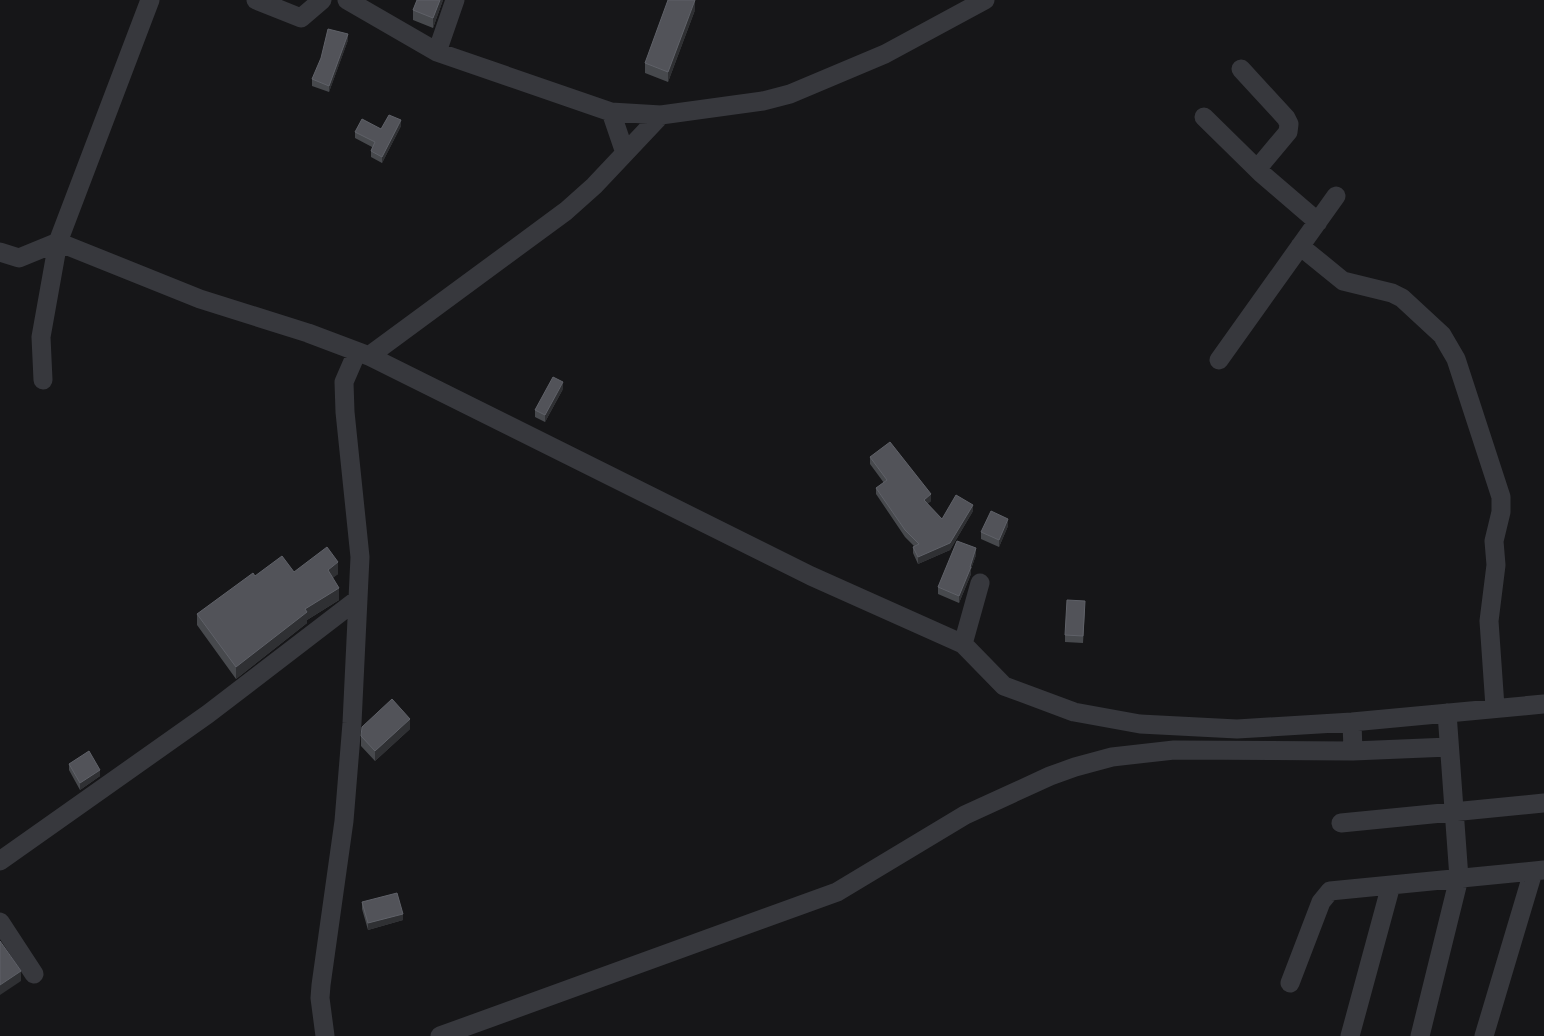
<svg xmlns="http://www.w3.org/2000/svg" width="1544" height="1036" viewBox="0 0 1544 1036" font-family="Raleway,sans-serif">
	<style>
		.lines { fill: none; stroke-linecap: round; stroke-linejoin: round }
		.minor { stroke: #37383d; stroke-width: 19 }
		.wall { fill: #47494d }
		.shaded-wall { fill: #2f3033 }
		.building { fill: #525359; stroke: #5f6168 }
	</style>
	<rect width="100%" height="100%" fill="#161618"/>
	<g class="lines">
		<path class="minor" d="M256,0L301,18L322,0
			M347,0L437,52L611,112L661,115
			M437,52L455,0
			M1241,69L1286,118L1289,124L1288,132L1257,169
			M611,112L625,153
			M1204,117L1261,173L1318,222
			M1300,246L1343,281L1392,293L1402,298L1442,335L1456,359L1501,497V512L1494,541L1496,565L1489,621L1495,707
			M0,252L19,258L58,242L200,299L308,333L369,356L811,576L963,644L1004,686L1074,712L1140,724L1237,729L1352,722L1544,704
			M369,356L566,211L594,186L661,115L763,101L790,94L885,54L985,0
			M1219,360L1336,196
			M43,380L41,337L58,242L150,0
			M963,644L980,583
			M1352,722L1353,751L1449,747
			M1341,823L1544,803
			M0,861L208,714L358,599
			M0,922L34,974
			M1290,983L1321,902L1330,891L1544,870
			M325,1036L320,998L321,985L344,821L352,723L360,557L345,412L344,382L357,352
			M440,1036L837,892L965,815L1050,776L1075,767L1112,757L1174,750L1353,751
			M1350,1036L1391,885
			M1420,1036L1459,878L1447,713
			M1484,1036L1533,872"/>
	</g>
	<path class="wall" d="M443,0L433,28L413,20V10Z
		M695,10L668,82L645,73V63Z
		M348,40L329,92L312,86V79Z
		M401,126L382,163L371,157V151L372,147L355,138V132Z
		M563,389L545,422L535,417V410Z
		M870,457L931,501L927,504L942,519L973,511L950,550L918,564L913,553V547L914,546L905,537L876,494V488L884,483L870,464Z
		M1008,526L999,547L981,539V532Z
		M976,555L971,569V574L959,603L938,594V587Z
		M338,574L332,578L339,600L307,620V623L236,679L197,625V614L255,576Z
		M1085,608L1083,643L1065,642V635Z
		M410,729L375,761L361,746V736Z
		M69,764L100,776L80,790L69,770Z
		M362,902L403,920L368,930L362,909Z"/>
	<path class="shaded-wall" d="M440,0H443L433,28V18Z
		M695,0V10L668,82V72Z
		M348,34V40L329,92V86Z
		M401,120V126L382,163V157Z
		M563,382V389L545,422V415Z
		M931,494V501L924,507V500Z
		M973,505V511L950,550L918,564V557Z
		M1008,519V526L999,547V540Z
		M976,548V555L971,569V574L959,603V596Z
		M338,562V574L328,582V570Z
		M339,588V600L307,620V623L236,679V667L305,609Z
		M410,719V729L375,761V751Z
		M100,770V776L80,790V783Z
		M403,914V920L368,930V923Z
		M21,971V981L0,995V985Z"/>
	<path class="building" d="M417,0H440L433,18L413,10Z
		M668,0H695L668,72L645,63Z
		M328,29L348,34L329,86L312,79L321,58Z
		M389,115L401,120L382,157L371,151L375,142L355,132L362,119L381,129Z
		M553,377L563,382L545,415L535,410Z
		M890,442L931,494L924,500L942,519L956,495L973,505L950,543L918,557L913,547L919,544L905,530L876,488L887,480L870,457Z
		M991,511L1008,519L999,540L981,532Z
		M957,541L976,548L970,567H971L959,596L938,587Z
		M327,547L338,562L328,570L339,588L305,609L307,612L236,667L197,614L253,573L255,576L282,556L294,572Z
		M1067,600L1085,601L1083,636L1065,635Z
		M392,699L410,719L375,751L361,736L362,727Z
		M89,751L100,770L80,783L69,764Z
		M397,893L403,914L368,923L362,902Z
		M0,941L21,971L0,985Z"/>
</svg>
